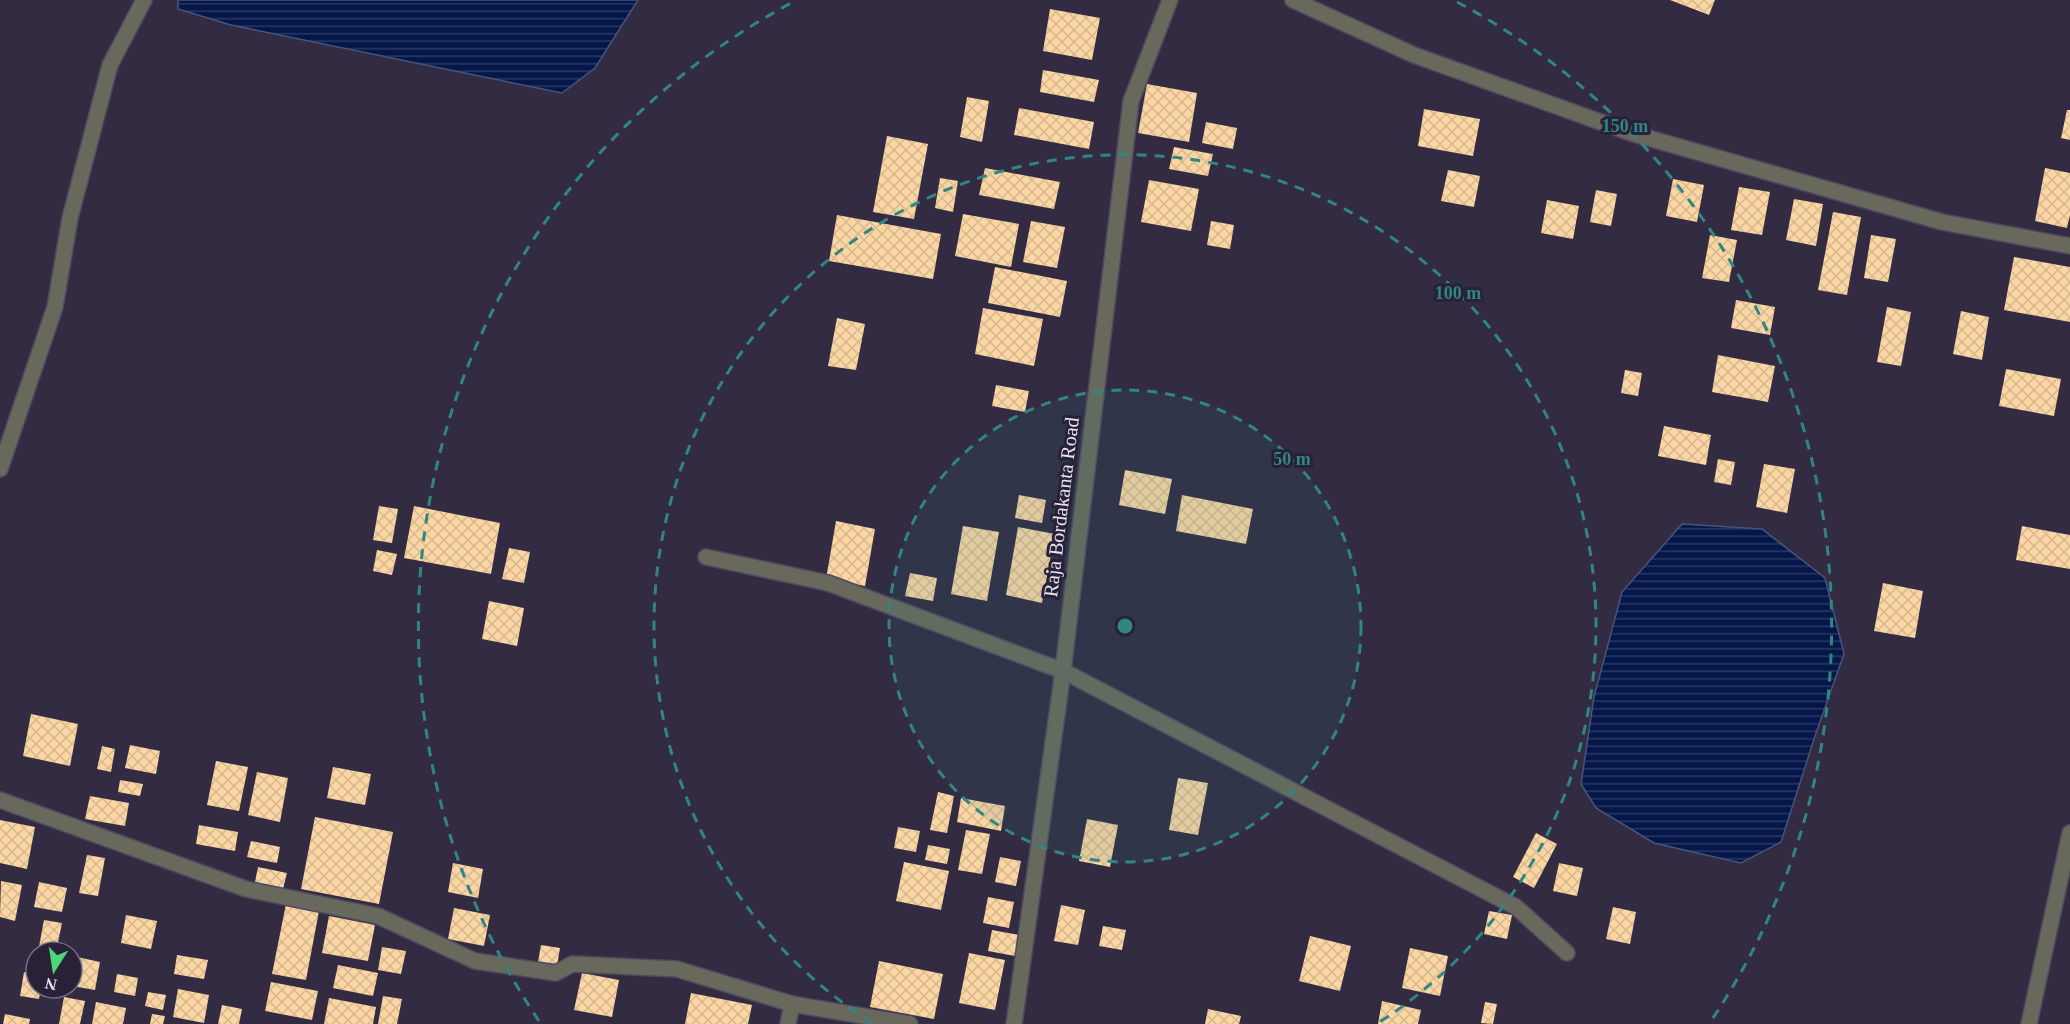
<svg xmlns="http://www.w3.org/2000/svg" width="2070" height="1024" viewBox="0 0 2070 1024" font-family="Georgia,serif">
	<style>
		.water { fill: url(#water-rules); stroke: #49547c; stroke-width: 1.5 }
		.building { fill: url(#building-cross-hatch) }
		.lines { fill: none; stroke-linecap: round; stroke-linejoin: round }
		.minor-casing { stroke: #4f495e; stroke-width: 18 }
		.minor { stroke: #68685c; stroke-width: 15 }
		.ring { fill: none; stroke: #308682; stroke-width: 3; stroke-dasharray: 10 8 }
		.labels { text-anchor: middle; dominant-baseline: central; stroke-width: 6; stroke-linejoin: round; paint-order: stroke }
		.street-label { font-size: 20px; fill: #e8e4f3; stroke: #282137 }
		.centre { fill: #308682; stroke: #282137; stroke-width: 3 }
		.ring-label { font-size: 18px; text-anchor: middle; font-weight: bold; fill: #308682; stroke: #282137; stroke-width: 6; stroke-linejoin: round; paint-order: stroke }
	</style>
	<defs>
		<pattern id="water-rules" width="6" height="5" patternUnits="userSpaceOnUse" patternTransform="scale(1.5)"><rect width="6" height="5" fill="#051749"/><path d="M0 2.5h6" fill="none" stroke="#293964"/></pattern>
		<pattern id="building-cross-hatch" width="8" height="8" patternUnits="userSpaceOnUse" patternTransform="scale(1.5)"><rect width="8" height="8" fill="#fbd6a3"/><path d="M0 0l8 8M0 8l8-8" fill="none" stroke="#d7b991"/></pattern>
	</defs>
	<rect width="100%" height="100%" fill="#322b42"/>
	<g class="water">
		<polygon points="178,0 638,0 595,68 562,93 231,25 178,9"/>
		<polygon points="1682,524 1762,529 1825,578 1844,654 1815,736 1781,842 1741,863 1654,843 1596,808 1581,784 1594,697 1622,592"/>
	</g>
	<g class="building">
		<polygon points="1670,0 1715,0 1709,15"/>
		<polygon points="1050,9 1100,18 1092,60 1043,51"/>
		<polygon points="1043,70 1099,80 1094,102 1040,92"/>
		<polygon points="1147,84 1197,93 1189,142 1138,133"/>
		<polygon points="967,97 989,101 982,142 960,137"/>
		<polygon points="1019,108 1094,122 1089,149 1014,135"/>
		<polygon points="1424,109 1480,119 1473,156 1418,146"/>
		<polygon points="2067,110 2070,110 2070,140 2061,138"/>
		<polygon points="1206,122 1237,128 1233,149 1202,143"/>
		<polygon points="887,136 928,144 914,219 873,212"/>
		<polygon points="1174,147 1213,154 1208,176 1169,169"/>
		<polygon points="985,168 1060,182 1054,209 979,195"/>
		<polygon points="2045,168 2070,173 2070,215 2067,228 2035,221"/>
		<polygon points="1448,170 1480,176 1474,207 1441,201"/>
		<polygon points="940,178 958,181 953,212 935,208"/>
		<polygon points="1673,179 1704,185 1697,222 1666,216"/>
		<polygon points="1149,180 1199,189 1191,231 1141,222"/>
		<polygon points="1739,187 1770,192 1762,235 1731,230"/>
		<polygon points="1596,190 1617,194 1611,226 1590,222"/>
		<polygon points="1794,199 1823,204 1816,246 1786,240"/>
		<polygon points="1547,200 1579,206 1573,239 1541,233"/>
		<polygon points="1833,212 1861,217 1847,295 1818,290"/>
		<polygon points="963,214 1019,224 1011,267 955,256"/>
		<polygon points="837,215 941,234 933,279 829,261"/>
		<polygon points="1031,221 1065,227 1057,268 1023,262"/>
		<polygon points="1211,221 1234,225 1230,249 1207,245"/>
		<polygon points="1710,235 1737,240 1729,282 1702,278"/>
		<polygon points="1871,235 1896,239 1888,282 1864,278"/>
		<polygon points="2014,257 2070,267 2070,322 2004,310"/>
		<polygon points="995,267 1067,281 1060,317 988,303"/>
		<polygon points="1736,300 1775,307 1770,335 1731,328"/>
		<polygon points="1887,307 1911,312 1901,366 1877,362"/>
		<polygon points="983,308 1043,319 1034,366 975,354"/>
		<polygon points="1961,311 1989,317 1982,360 1953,354"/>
		<polygon points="837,318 865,324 856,370 828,366"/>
		<polygon points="1718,355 1775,366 1768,402 1712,392"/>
		<polygon points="2006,369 2061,379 2054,416 1999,406"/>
		<polygon points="1625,370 1642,373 1638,396 1621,393"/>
		<polygon points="996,385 1029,391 1025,412 992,406"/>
		<polygon points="1664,426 1711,435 1706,465 1658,456"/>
		<polygon points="1718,459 1735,462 1731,485 1714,482"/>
		<polygon points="1764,464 1795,469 1787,513 1756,507"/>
		<polygon points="1125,470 1172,479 1165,514 1119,505"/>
		<polygon points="1019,495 1046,500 1042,523 1015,518"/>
		<polygon points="1182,495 1253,509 1246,544 1176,531"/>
		<polygon points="379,506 398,509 392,543 373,540"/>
		<polygon points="414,506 500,523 491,574 404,558"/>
		<polygon points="836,521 875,529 865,586 826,579"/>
		<polygon points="963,526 999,532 987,601 951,594"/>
		<polygon points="2022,526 2070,535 2070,569 2016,560"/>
		<polygon points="1018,527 1055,534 1042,603 1006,595"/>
		<polygon points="509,548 530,552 524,583 502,579"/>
		<polygon points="377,550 397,554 392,575 373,571"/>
		<polygon points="910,573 937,578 933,601 905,596"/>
		<polygon points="1883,583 1923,591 1915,638 1874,631"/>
		<polygon points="489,601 524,608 517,646 482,639"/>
		<polygon points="31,714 78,724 70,766 23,756"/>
		<polygon points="130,745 160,751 156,774 125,768"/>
		<polygon points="102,746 115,749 111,772 97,769"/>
		<polygon points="216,761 248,767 239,811 207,805"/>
		<polygon points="333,767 371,774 365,805 327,798"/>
		<polygon points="257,772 288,778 280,822 248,815"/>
		<polygon points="1178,778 1208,783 1198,835 1169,830"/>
		<polygon points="120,780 143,784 140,796 118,792"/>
		<polygon points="938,792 954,796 947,833 930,830"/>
		<polygon points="90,796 129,803 125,826 85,819"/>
		<polygon points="961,798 1005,806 1001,831 957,822"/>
		<polygon points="315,817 393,832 379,904 301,889"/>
		<polygon points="1087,819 1118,825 1110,867 1079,861"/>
		<polygon points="0,820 35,827 27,869 0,863"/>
		<polygon points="199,825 238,832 235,851 196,844"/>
		<polygon points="898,827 920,831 916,852 894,848"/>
		<polygon points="966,830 990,834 982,874 958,870"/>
		<polygon points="1536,833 1557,844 1534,888 1513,877"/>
		<polygon points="251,841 280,847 277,863 247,857"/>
		<polygon points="928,845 950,849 947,864 925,860"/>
		<polygon points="87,855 105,858 98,896 79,893"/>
		<polygon points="1000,857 1021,861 1016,886 995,882"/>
		<polygon points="904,862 949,871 941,910 896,901"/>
		<polygon points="453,863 483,869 478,898 448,892"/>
		<polygon points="1559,863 1583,868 1577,896 1553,891"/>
		<polygon points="258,867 287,873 282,893 254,887"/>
		<polygon points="1,881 22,885 15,921 0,917"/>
		<polygon points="39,882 67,888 62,912 34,907"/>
		<polygon points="988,897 1014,902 1009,928 983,923"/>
		<polygon points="286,904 319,911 306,980 272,974"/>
		<polygon points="1061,905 1085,910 1078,945 1054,941"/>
		<polygon points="1613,907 1636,912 1630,944 1606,939"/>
		<polygon points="454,908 490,915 484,946 448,939"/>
		<polygon points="1489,911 1512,915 1507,939 1484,934"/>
		<polygon points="126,915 157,921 151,949 121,943"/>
		<polygon points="329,916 375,925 368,961 322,953"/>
		<polygon points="44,920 62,923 56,952 38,952"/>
		<polygon points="1103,926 1126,930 1122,950 1099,946"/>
		<polygon points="992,930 1019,935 1015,956 988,951"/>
		<polygon points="1310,936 1351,946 1340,991 1299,981"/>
		<polygon points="541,945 560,948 557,966 538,962"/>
		<polygon points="382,947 406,951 401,974 378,970"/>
		<polygon points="1410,948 1448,956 1440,996 1402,988"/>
		<polygon points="969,953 1005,960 995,1010 959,1003"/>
		<polygon points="177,955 208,960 204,979 174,974"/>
		<polygon points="77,957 100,962 95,990 72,986"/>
		<polygon points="879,961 943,974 934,1019 870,1007"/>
		<polygon points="338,965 378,973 373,996 333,988"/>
		<polygon points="24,972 36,974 36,988 41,988 39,999 20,996"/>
		<polygon points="582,973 619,980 612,1017 574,1010"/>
		<polygon points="117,974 138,978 135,996 114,992"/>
		<polygon points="271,982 318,991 312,1020 265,1011"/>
		<polygon points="178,989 209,995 204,1023 173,1017"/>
		<polygon points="148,992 166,995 163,1010 145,1006"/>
		<polygon points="691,993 752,1005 748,1024 685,1024"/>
		<polygon points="383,996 402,999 397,1024 378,1024"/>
		<polygon points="64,997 85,1001 80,1024 59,1024"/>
		<polygon points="329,998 376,1007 373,1024 324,1024"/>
		<polygon points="1382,1001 1421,1010 1418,1024 1378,1024"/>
		<polygon points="96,1002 126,1008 123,1024 92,1024"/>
		<polygon points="1485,1002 1497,1004 1493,1024 1481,1023"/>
		<polygon points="222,1005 242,1009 239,1024 218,1024"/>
		<polygon points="1208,1009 1241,1016 1239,1024 1205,1024"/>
		<polygon points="5,1014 30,1019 29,1024 3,1024"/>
		<polygon points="152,1014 165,1016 163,1024 150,1024"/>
	</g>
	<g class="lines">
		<g class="minor-casing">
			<g id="minor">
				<polyline points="1293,0 1414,55 1631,133 1942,222 2070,246"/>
				<polyline points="0,469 55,307 70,218 110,65 144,0"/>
				<polyline points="706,557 828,583 1063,671 1516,907 1567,953"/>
				<polyline points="0,800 246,889 378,916 475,961 556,973 572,964 677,969 792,1004 910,1024"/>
				<polyline points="788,1024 792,1004"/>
				<polyline points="1014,1024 1063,671 1131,101 1170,0"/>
				<polyline points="2029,1024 2070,833"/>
			</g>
		</g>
		<use href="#minor" class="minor"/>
	</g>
	<circle cx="1125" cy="626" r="236" fill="#308682" fill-opacity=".12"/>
	<g class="ring">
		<circle cx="1125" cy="626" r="236"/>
		<path d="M872 1023A471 471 0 1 1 1378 1023"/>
		<path d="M539 1021A707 707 0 0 1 793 2M1457 2A707 707 0 0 1 1711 1021"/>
	</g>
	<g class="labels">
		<g class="street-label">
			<text transform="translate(1061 507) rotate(-83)">Raja Bordakanta Road</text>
		</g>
	</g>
	<circle cx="1125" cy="626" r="9" class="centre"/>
	<g class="ring-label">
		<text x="1625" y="132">150 m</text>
		<text x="1458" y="299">100 m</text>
		<text x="1292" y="465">50 m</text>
	</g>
	<g transform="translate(54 970) rotate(192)"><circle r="28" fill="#282137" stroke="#756f82" stroke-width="1.5"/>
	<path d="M0-4.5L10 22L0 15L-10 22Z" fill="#4bd677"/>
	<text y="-9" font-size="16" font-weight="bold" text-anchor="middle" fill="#e8e4f3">N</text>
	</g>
</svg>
